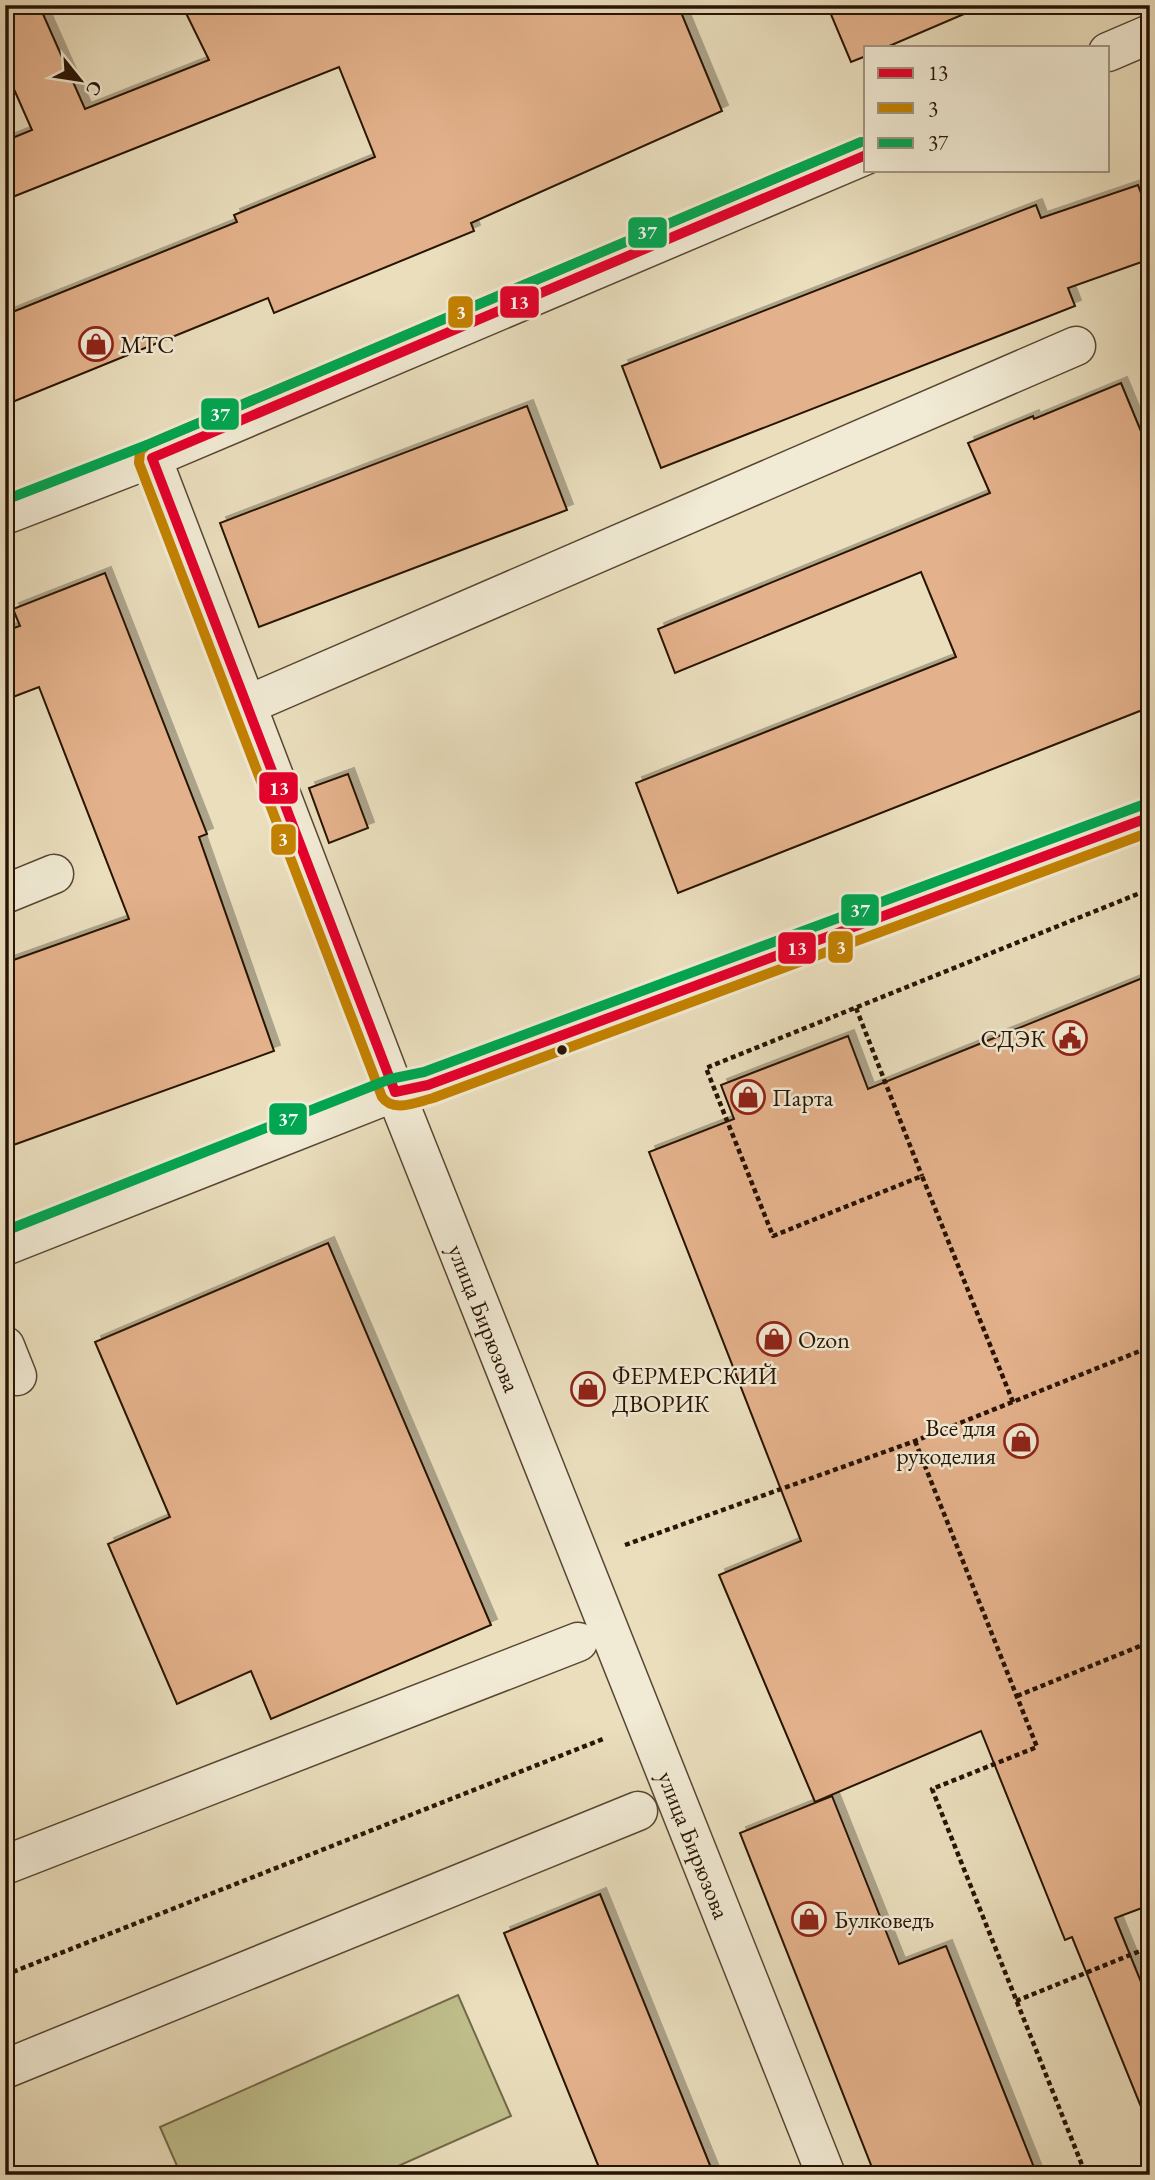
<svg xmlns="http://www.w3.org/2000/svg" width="1155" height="2180" viewBox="0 0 1155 2180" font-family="'EB Garamond',serif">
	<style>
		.green { fill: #bfbf8c; stroke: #746948; stroke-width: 2 }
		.building { fill: #e3b18b; stroke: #281304; stroke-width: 2; filter: url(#shadow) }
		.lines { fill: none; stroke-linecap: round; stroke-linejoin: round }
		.minor-casing { stroke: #584632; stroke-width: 41 }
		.path { stroke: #281304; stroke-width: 4.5; stroke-dasharray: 5 3.5; stroke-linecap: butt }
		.minor { stroke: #f1ead4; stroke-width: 38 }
		.bus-1-casing { stroke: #f1ead4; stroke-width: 16 }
		.bus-2-casing { stroke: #f1ead4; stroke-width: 16 }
		.bus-3-casing { stroke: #f1ead4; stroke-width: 16 }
		.bus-1 { stroke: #e4002b; stroke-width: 10 }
		.bus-2 { stroke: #c38101; stroke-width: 10 }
		.bus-3 { stroke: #00a651; stroke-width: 10 }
		.bus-dot { fill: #281304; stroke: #f1ead4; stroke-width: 2.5 }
		.labels { text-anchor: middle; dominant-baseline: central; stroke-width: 5; stroke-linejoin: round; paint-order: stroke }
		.poi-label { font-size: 24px; fill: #281304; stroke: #f1ead4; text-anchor: start }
		.street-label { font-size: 24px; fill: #281304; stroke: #f1ead4 }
		.line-badge { stroke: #f1ead4; stroke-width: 2.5 }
		.badge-label { font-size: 19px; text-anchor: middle; font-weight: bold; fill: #fff }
	</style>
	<defs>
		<filter id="shadow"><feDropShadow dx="6" dy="-6" stdDeviation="0" flood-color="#0004"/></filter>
	</defs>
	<rect width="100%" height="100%" fill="#eadebd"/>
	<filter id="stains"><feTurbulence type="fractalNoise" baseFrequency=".00286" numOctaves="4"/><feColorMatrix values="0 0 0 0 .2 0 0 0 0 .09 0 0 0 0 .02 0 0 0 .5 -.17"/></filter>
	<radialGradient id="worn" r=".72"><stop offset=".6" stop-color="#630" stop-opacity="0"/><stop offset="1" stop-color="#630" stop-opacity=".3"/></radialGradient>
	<polygon class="green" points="458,1995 511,2116 378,2175 181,2175 160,2127"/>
	<g class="building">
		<polygon points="5,5 39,5 85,109 209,60 182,5 678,5 722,111 471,223 474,231 274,313 268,298 5,405 5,315 237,222 234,215 375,157 339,67 5,200 5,141 32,130 5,69"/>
		<polygon points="827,5 985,5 887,47 866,47 866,56 851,62"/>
		<polygon points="1138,185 1150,218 1150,259 1068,288 1075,306 661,468 622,366 1036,205 1041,218"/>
		<polygon points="1121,383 1150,453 1150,707 678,893 636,783 956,657 921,572 675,673 658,629 990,493 968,443 1033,416 1034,419"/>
		<polygon points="527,406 567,510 259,627 220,523"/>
		<polygon points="105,573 207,834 199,837 274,1051 5,1148 5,963 129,919 39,687 5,700 5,631 20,626 13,609"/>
		<polygon points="348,774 368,828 329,843 309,788"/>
		<polygon points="1150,975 1150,1905 1115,1918 1150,2004 1150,2124 1148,2124 1072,1937 1065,1940 981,1731 815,1802 719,1575 801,1541 649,1152 734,1119 721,1085 848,1036 868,1089"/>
		<polygon points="328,1243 491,1625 271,1719 251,1671 177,1704 108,1544 170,1517 95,1342"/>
		<polygon points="832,1796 899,1964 946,1946 1037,2175 875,2175 740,1833"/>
		<polygon points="600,1894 714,2175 602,2175 504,1933"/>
	</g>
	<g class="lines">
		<g class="minor-casing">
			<g id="minor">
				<polyline points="1108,52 1150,34"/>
				<path id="s1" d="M152,458L395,1092L826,2175"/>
				<polyline points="5,515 152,458 866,155"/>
				<polyline points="247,705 1076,346"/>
				<polyline points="5,894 54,874"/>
				<polyline points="5,1246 395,1092 428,1085 1150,817"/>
				<polyline points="5,1346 17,1376"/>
				<polyline points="5,1865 578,1642"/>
				<polyline points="5,2069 638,1811"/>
			</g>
		</g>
		<g class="path">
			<polyline points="856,1008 922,1176"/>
			<polyline points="1013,1402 922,1176 773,1236 706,1068 1150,889"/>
			<polyline points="915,1441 1037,1747 932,1789 1086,2175"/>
			<polyline points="625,1545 915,1441 1150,1347"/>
			<polyline points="1017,1696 1150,1642"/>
			<polyline points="5,1975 603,1739"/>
			<polyline points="1016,2001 1150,1947"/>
		</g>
		<use href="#minor" class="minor"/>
		<g class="bus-1-casing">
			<polyline id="bus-1" points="866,155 152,458 395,1092 428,1085 1150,817"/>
		</g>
		<g class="bus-2-casing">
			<path id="bus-2" d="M861,142L147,445L140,451L139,463L382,1097C393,1113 417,1102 433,1098L1150,832"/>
		</g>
		<g class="bus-3-casing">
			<g id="bus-3">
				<polyline points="5,500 147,445 861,142"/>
				<polyline points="5,1231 390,1079 424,1072 1145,804"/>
			</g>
		</g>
		<use href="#bus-1" class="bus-1"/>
		<use href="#bus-2" class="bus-2"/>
		<use href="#bus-3" class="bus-3"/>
	</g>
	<defs>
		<g id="shop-ring" transform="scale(1.75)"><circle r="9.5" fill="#f1ead4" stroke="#8f2418" stroke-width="1.5"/><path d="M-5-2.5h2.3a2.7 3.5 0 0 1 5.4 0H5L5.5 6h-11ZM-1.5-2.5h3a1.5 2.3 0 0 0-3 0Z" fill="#8f2418"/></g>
		<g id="civic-ring" transform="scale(1.75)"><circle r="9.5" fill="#f1ead4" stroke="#8f2418" stroke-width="1.5"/><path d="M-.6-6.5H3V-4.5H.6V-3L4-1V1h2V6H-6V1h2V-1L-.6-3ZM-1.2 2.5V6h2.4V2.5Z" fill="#8f2418"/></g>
	</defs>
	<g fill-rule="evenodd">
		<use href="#shop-ring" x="96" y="344"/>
		<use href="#civic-ring" x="1070" y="1038"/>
		<use href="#shop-ring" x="748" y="1097"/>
		<use href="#shop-ring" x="774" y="1339"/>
		<use href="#shop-ring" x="588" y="1389"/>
		<use href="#shop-ring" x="1021" y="1441"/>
		<use href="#shop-ring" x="809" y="1919"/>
	</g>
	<circle class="bus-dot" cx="562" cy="1050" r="6"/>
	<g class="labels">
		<g class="poi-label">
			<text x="120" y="344">МТС</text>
			<text x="1046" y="1038" text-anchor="end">СДЭК</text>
			<text x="772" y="1097">Парта</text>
			<text x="798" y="1339">Ozon</text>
			<text x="612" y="1375">ФЕРМЕРСКИЙ<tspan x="612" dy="28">ДВОРИК</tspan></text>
			<text x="996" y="1427" text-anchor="end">Все для<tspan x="996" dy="28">рукоделия</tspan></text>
			<text x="834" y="1919">Булковедъ</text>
		</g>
		<g class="street-label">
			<text stroke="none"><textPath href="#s1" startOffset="922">улица Бирюзова</textPath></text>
			<text stroke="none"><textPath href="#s1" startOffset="1489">улица Бирюзова</textPath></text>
		</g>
	</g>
	<g class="line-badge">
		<rect x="627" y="216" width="41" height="33" rx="7" fill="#00a651"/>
		<rect x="499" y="285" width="41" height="34" rx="7" fill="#e4002b"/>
		<rect x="447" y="295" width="27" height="34" rx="7" fill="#c38101"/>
		<rect x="200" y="397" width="40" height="34" rx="7" fill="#00a651"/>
		<rect x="258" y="771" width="41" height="34" rx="7" fill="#e4002b"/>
		<rect x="270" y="823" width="27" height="33" rx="7" fill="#c38101"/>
		<rect x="840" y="893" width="40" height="34" rx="7" fill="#00a651"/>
		<rect x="827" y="930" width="27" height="34" rx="7" fill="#c38101"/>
		<rect x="777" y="931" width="40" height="34" rx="7" fill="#e4002b"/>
		<rect x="268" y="1102" width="40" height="34" rx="7" fill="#00a651"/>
	</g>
	<g class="badge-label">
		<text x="647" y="239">37</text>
		<text x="519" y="309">13</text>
		<text x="461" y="319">3</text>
		<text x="220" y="421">37</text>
		<text x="279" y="795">13</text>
		<text x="283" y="846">3</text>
		<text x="860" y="917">37</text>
		<text x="841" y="954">3</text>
		<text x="797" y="955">13</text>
		<text x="288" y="1126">37</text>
	</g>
	<rect width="1155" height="2180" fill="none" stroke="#eadebd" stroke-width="28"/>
	<rect x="7" y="7" width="1141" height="2166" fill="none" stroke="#281304" stroke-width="3.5"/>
	<rect x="14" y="14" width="1127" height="2152" fill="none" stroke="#281304" stroke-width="2"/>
	<rect x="864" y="46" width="245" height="126" fill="#f1ead4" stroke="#a19481" stroke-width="2"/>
	<rect x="878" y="68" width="35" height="10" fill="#e4002b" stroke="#a19481" stroke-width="2"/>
	<text x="928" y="80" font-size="21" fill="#281304">13</text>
	<rect x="878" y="103" width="35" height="10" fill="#c38101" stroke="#a19481" stroke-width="2"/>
	<text x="928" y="116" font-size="21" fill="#281304">3</text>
	<rect x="878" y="138" width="35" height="10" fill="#00a651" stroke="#a19481" stroke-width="2"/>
	<text x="928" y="150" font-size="21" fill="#281304">37</text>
	<g transform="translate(80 80) rotate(120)" stroke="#f1ead4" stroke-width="5" paint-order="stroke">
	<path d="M0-5L12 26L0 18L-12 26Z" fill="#281304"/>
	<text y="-10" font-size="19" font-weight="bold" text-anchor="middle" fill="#281304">С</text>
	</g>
	<rect width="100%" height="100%" filter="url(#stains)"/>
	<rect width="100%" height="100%" fill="url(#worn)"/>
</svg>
